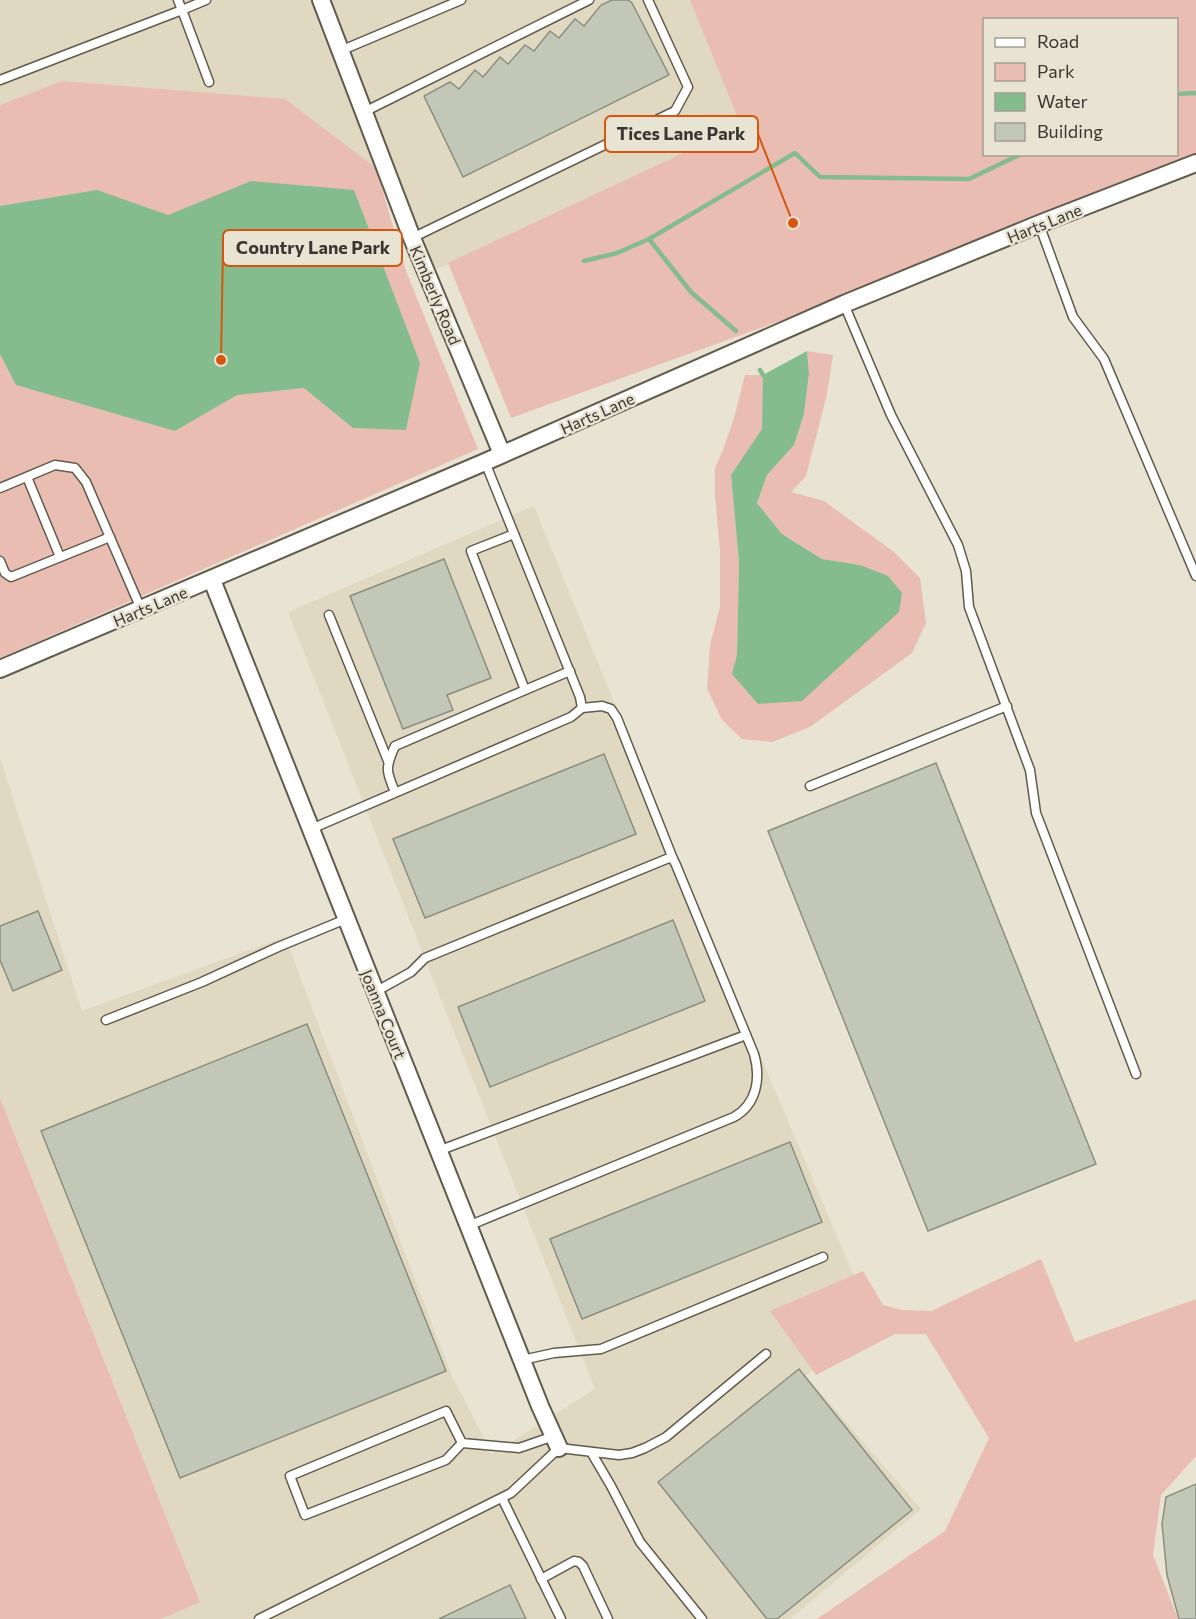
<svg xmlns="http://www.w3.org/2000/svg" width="1196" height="1619" viewBox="0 0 1196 1619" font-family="Commissioner,sans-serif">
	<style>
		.built { fill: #e0d8c1 }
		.green { fill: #eabdb3; fill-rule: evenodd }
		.water { fill: #85bc8e }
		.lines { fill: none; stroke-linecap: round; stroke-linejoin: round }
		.stream { stroke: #85bc8e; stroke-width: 4.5 }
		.building { fill: #c3c7b8; stroke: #8a8f80; stroke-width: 1.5 }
		.lane-casing { stroke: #605b4d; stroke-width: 11 }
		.street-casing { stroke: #605b4d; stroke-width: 20 }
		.lane { stroke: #fff; stroke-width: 8 }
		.street { stroke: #fff; stroke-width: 16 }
		.labels { text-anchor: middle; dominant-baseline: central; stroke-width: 5; stroke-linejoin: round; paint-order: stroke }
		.street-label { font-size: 16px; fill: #393731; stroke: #e9e3d3 }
		.leader { fill: none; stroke: #d65610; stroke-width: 2 }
		.callout-dot { fill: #d65610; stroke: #e9e3d3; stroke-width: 2 }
		.callout { fill: #e9e3d3; stroke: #d65610; stroke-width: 2 }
		.callout-label { font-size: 18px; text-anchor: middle; font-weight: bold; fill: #393731 }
	</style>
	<rect width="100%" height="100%" fill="#e9e3d3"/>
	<g class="built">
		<polygon points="0,0 690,0 741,126 418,278 376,168 62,81 0,105"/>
		<polygon points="534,506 712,943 869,1311 806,1376 921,1509 790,1619 161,1619 200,1601 0,1098 0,758 82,1011 285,937 451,1374 492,1454 595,1389 288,612"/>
	</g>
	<g class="green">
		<path d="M690,0H1196V171L511,418L448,263L741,126ZM984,20H1176V154H984Z"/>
		<polygon points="62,81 285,99 376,168 406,271 478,449 0,658 0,105"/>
		<polygon points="807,351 833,355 827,394 806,476 791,492 824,501 894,552 920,578 926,623 912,653 810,727 772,742 742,739 722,720 707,689 710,645 720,607 720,551 715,496 715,468 723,450 734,418 745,375 763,375 763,429 731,475 739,562 737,655 860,565 822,559 782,534 757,503 767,475 794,445 804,414 809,373"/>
		<polygon points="0,1098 200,1602 161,1619 0,1619"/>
		<polygon points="1041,1259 1075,1342 1196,1299 1196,1456 1161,1495 1153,1555 1178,1619 817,1619 945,1531 989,1438 926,1334 895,1334 816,1375 770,1311 863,1271 883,1305 902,1310 931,1311"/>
	</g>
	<g class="water">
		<polygon points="251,181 354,190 420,363 406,430 353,428 304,388 237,395 175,431 16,385 0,354 0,206 97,190 168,215"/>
		<polygon points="807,351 809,373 804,414 794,445 767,475 757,503 782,534 822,559 860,565 888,576 902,593 899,612 802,701 758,704 732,674 737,655 739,562 731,475 762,429 763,375"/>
	</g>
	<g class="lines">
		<g class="stream">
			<polyline points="1176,94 1196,93"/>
			<polyline points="584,261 617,253 649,239"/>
			<polyline points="736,331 691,292 649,239 795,153 820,177 969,179 1021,154"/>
			<polyline points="760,370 763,375"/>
		</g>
	</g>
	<g class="building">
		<polygon points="612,0 628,0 632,3 669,75 463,177 424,96 450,82 459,89 475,70 483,77 500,57 508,64 525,45 534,51 550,31 559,38 575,19 584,26 601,5"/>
		<polygon points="444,559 491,678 447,695 453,710 403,729 350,596"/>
		<polygon points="604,754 636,834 425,918 393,839"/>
		<polygon points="936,763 1096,1164 928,1231 768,831"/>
		<polygon points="38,911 62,970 13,991 0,960 0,926"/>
		<polygon points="673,920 705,1001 490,1087 458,1007"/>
		<polygon points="307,1024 446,1371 180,1478 41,1131"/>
		<polygon points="790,1142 822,1222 582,1319 550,1239"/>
		<polygon points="799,1369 912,1510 777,1619 767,1619 658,1482"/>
		<polygon points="1196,1484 1196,1619 1179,1619 1167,1575 1162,1524 1166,1497"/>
		<polygon points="510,1585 526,1619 439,1619"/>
	</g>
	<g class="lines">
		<g class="lane-casing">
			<g id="lane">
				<polyline points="206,0 182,10 209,82"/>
				<polyline points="340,51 461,0"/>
				<polyline points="0,80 182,10 178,0"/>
				<polyline points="364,112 589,0"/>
				<polyline points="1039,224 1073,317 1104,359 1196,576"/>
				<polyline points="412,238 675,111 688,87 648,0"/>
				<polyline points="844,304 891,415 958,545 966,571 969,607 1030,770 1036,813 1136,1074"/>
				<polyline points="27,477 60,557"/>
				<polyline points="0,488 55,465 75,468 86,482 141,609"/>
				<polyline points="514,534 471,551 525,690 570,671"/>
				<polyline points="0,561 5,573 11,577 110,537"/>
				<polyline points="329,615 388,761"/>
				<polyline points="582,708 602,706 611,709 617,718 673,859"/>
				<polyline points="810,786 1007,706"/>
				<path d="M395,792C386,771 385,768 395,746L525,690"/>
				<polyline points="311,829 571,717 582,708 580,697 485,462"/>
				<path d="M375,992L411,972L425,958L669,858L673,859L676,865L754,1054C761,1078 757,1104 734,1117L468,1226"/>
				<polyline points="106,1020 202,982 278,947 346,919"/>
				<polyline points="438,1151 746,1035"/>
				<polyline points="522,1360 554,1353 601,1349 823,1257"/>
				<polyline points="462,1443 446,1460 305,1515 290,1476 446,1411 462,1443 519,1448 554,1436"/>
				<polyline points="591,1452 611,1486 640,1542 702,1619"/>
				<polyline points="502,1498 561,1619"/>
				<polyline points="541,1579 574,1561 579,1562 583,1566 608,1619"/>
				<polyline points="259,1619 511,1493 559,1448 619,1455 632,1453 645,1448 666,1437 766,1354"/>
			</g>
		</g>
		<g class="street-casing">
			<g id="street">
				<polyline points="321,0 412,238 502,454"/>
				<polyline points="212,580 540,1406 559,1448"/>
				<polyline points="0,669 485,462 844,304 1039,224 1196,163"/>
			</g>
		</g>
		<use href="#lane" class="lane"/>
		<use href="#street" class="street"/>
	</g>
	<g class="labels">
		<g class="street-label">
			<text transform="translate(1044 223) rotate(-22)">Harts Lane</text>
			<text transform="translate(436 295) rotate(67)">Kimberly Road</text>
			<text transform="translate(597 413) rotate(-24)">Harts Lane</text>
			<text transform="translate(150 606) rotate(-23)">Harts Lane</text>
			<text transform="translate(384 1014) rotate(68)">Joanna Court</text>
		</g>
	</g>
	<path class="leader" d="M793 223L758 134M221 360L223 248"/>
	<g class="callout-dot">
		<circle cx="793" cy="223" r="6"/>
		<circle cx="221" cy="360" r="6"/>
	</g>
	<g class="callout">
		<rect x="605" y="116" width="153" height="36" rx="6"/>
		<rect x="223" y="230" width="179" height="36" rx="6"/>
	</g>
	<g class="callout-label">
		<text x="681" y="140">Tices Lane Park</text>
		<text x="313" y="254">Country Lane Park</text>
	</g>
	<rect x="983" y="18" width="195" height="138" fill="#e9e3d3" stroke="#a39e92" stroke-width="1.5"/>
	<rect x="995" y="38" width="30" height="9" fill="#ffffff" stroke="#a39e92" stroke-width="1.5"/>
	<text x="1037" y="48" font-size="18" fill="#393731">Road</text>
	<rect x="995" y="63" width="30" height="18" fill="#eabdb3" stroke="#a39e92" stroke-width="1.5"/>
	<text x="1037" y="78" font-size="18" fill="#393731">Park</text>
	<rect x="995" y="93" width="30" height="18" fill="#85bc8e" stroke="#a39e92" stroke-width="1.5"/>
	<text x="1037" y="108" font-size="18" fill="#393731">Water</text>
	<rect x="995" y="123" width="30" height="18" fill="#c3c7b8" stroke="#a39e92" stroke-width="1.5"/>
	<text x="1037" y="138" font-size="18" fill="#393731">Building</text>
</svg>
